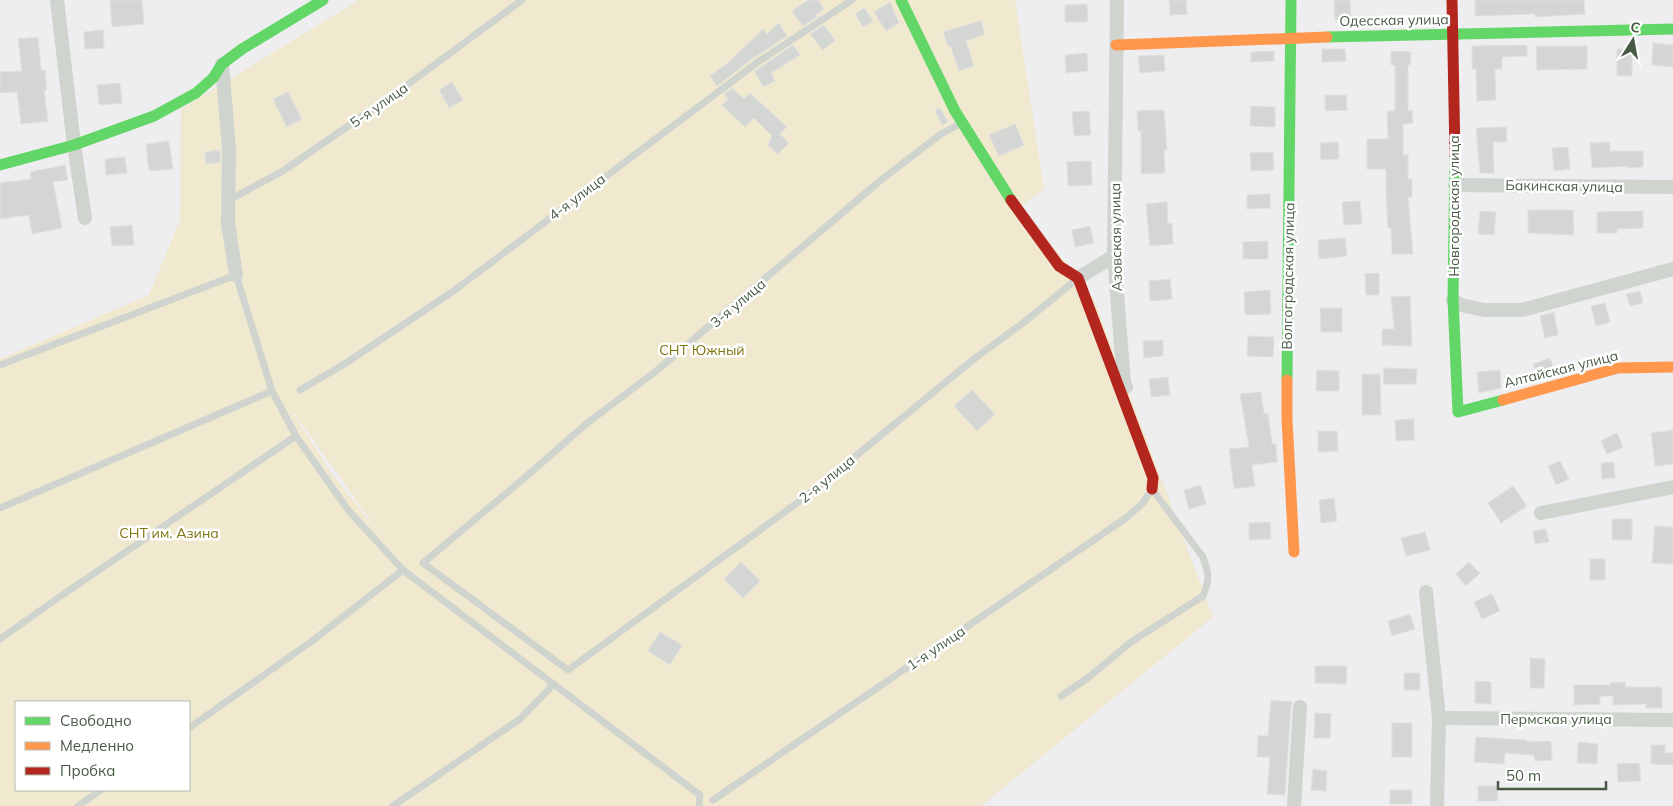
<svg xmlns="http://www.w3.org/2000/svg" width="1673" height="806" viewBox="0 0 1673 806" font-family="Mulish,sans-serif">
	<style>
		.green { fill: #f0e9d0; fill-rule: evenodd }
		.building { fill: #d4d6d4; stroke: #dfe0e0 }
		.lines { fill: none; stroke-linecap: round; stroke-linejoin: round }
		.lane { stroke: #cfd4ce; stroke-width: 7 }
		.street { stroke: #cfd4ce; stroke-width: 14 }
		.fast { stroke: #63d668; stroke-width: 11 }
		.slow { stroke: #ff974d; stroke-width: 11 }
		.jam { stroke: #b3261e; stroke-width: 11 }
		.labels { text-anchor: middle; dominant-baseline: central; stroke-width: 5; stroke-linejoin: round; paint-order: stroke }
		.street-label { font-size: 14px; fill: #475b44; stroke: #fff }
		.park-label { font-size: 14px; fill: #807611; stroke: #fff }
	</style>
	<rect width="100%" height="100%" fill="#eeedef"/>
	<path class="green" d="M359,0H1015L1044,189L1021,206L1094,299L1213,617L981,806H0V359L149,295L180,220L181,109ZM293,413H294L384,539L330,471ZM16,702H189V790H16Z"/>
	<g class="building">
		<polygon points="110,0 142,0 144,24 112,27"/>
		<polygon points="808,0 818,0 824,9 816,15 817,17 803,26 792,11"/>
		<polygon points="1169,0 1186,0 1187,14 1170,15"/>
		<polygon points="1334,0 1350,0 1351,20 1335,20"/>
		<polygon points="1475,0 1584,0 1585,14 1535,17 1535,14 1475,16"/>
		<polygon points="890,2 899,23 886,31 874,12"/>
		<polygon points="1087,4 1088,22 1065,22 1065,5"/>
		<polygon points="864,8 873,21 863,27 855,14"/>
		<polygon points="981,21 985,34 966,41 974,66 959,71 950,45 948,46 943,32"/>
		<polygon points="779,23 787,36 749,61 717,86 710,76 729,62 763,29 767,34"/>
		<polygon points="824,25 835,40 823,50 810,34"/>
		<polygon points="103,30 104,48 85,49 84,32"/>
		<polygon points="38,37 41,70 45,70 47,90 44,90 48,121 21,124 17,92 0,93 0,72 22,71 18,39"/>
		<polygon points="1653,43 1673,45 1673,67 1652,65"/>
		<polygon points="793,45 800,55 771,73 775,81 763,87 755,71"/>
		<polygon points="1527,45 1527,56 1502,57 1502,69 1495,69 1496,100 1477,101 1476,69 1472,69 1472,46"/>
		<polygon points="1536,46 1587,46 1587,69 1537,70"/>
		<polygon points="1322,49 1345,49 1346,61 1322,62"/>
		<rect x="1617" y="49" width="15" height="27"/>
		<polygon points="1274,51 1274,61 1251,62 1251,52"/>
		<polygon points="1391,51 1411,52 1410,65 1408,65 1408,111 1412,110 1413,123 1403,124 1403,155 1408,155 1408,179 1412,179 1412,197 1408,197 1413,254 1392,254 1391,228 1388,228 1386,196 1386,169 1367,169 1367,139 1388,139 1387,111 1395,111 1395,65 1391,65"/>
		<polygon points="1087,53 1088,71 1066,73 1065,55"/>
		<polygon points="1164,55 1165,71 1140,73 1138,56"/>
		<polygon points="452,82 463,100 449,108 439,90"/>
		<polygon points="120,83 122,103 99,105 97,85"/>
		<polygon points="732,88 744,99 750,93 787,127 780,134 789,143 778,154 768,145 772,136 754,118 745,127 722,105 728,99 724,94"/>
		<polygon points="288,92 302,119 287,127 273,99"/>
		<polygon points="1325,95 1346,95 1347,110 1325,111"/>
		<polygon points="1251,106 1275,107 1275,127 1250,126"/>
		<polygon points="940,108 948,122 942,125 935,110"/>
		<polygon points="1164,110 1167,150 1164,150 1165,173 1141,174 1141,131 1138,131 1137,111"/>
		<polygon points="1089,111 1091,135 1074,136 1072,112"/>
		<polygon points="1015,124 1024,145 999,156 989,135"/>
		<polygon points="1506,127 1507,142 1493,142 1494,173 1480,173 1476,128"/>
		<polygon points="169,141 173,169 149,171 146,144"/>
		<polygon points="1338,142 1339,159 1321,160 1320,143"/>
		<polygon points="1610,142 1610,151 1643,151 1643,167 1628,168 1628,166 1592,168 1590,143"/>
		<polygon points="1568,147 1570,169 1554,171 1552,148"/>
		<polygon points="220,150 220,162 206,164 205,152"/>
		<polygon points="1273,152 1274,170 1251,171 1250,153"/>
		<polygon points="125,157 127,173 106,175 105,159"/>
		<polygon points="1091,161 1092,185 1068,186 1067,162"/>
		<polygon points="65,165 68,180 53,182 62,228 32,234 29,215 0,219 0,183 31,179 30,172"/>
		<polygon points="1270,194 1270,208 1247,209 1247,195"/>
		<polygon points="1360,201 1362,224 1344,225 1342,202"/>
		<polygon points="1167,202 1168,224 1172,223 1173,244 1150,246 1146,204"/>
		<polygon points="1528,210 1573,210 1574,235 1528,233"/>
		<polygon points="1480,211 1496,212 1494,235 1478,234"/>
		<polygon points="1643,211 1643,228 1617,229 1617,233 1597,233 1597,212"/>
		<polygon points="132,225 134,245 112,246 110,227"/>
		<polygon points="1090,226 1094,243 1075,247 1072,230"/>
		<polygon points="1345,238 1347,256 1319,259 1318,240"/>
		<polygon points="1268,241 1268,259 1243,259 1243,242"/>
		<polygon points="1379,273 1379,295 1366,295 1365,274"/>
		<polygon points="1170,279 1172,299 1150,301 1149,281"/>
		<polygon points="1270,290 1271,314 1245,315 1244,292"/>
		<polygon points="1640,291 1643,303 1630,306 1626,294"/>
		<polygon points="1410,296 1412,346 1382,345 1382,329 1394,329 1391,297"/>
		<polygon points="1605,303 1610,322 1596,326 1591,306"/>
		<polygon points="1320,308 1342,308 1342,332 1321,332"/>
		<polygon points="1554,312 1558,335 1545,338 1540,316"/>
		<polygon points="1248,336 1274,337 1273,357 1247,356"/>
		<polygon points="1163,340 1163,356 1144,358 1143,341"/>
		<polygon points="1550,358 1555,373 1538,378 1533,364"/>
		<polygon points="1384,368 1417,369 1416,384 1383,384"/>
		<polygon points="1317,370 1339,371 1339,391 1316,391"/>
		<polygon points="1500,370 1501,388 1479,393 1477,372"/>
		<polygon points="1362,374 1380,374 1381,415 1362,415"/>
		<polygon points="1168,377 1170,395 1151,397 1149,379"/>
		<polygon points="972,390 995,414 977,431 954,406"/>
		<polygon points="1261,392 1264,414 1268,413 1272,444 1276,444 1277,462 1252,465 1255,486 1234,489 1229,449 1249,447 1240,394"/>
		<polygon points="1414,419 1414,440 1396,441 1395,420"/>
		<polygon points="1673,430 1673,464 1655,466 1651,433"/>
		<polygon points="1318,431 1337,431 1338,451 1318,452"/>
		<polygon points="1617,433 1623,447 1607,454 1601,441"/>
		<polygon points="1560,461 1569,479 1556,485 1548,466"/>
		<polygon points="1614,462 1615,478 1602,479 1601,463"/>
		<polygon points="1201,485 1206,504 1189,509 1184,490"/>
		<polygon points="1513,486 1527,506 1501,523 1488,503"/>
		<polygon points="1334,498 1337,521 1321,523 1319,500"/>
		<rect x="1612" y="519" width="20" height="21"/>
		<polygon points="1270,522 1271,539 1249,540 1249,523"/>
		<polygon points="1655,526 1673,527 1673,564 1652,563"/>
		<polygon points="1546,529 1549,542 1535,544 1533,531"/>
		<polygon points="1425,532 1430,550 1406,556 1401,538"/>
		<rect x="1590" y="559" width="15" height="21"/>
		<polygon points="741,562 760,581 743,598 724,579"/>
		<polygon points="1469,562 1480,573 1466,586 1456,574"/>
		<polygon points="1492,594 1500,611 1482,619 1474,602"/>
		<polygon points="1410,614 1415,629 1392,636 1388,621"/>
		<polygon points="660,632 682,645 670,665 648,651"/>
		<polygon points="1530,658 1545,659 1544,688 1530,688"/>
		<polygon points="1315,666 1347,666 1346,684 1315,683"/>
		<rect x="1404" y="673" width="16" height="17"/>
		<polygon points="1475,681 1491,682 1491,704 1475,703"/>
		<polygon points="1625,682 1625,687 1662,687 1662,708 1646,708 1646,704 1613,705 1613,696 1600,696 1600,704 1574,705 1574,685 1610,685 1610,683"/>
		<polygon points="1271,700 1293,702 1291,706 1285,795 1267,794 1270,757 1257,757 1258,735 1268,736"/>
		<polygon points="1315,713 1331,714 1330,738 1314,738"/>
		<rect x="1392" y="723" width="20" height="34"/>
		<polygon points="1476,737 1526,740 1526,742 1551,741 1552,760 1535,761 1534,755 1505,753 1504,764 1474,762"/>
		<polygon points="1578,742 1598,744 1597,764 1577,763"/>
		<polygon points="1651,745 1665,745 1665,753 1673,753 1673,765 1651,764"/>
		<polygon points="1639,763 1641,781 1618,782 1617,764"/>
		<polygon points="1313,769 1327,771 1326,791 1311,790"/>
		<polygon points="1478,786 1498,786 1497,801 1478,801"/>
		<rect x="1390" y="790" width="22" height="14"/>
	</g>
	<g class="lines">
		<g class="lane">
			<polyline points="960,124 941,134 881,180 655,372 586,424 529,474 423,563 568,670 808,495 974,359 1023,323 1077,279"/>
			<polyline points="229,200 283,171 403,88 522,0"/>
			<polyline points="0,365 236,275 272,391 296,436 348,510 403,570 700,795 699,806"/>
			<polyline points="300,390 346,363 452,292 758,62 852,0"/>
			<polyline points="0,508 272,391"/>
			<polyline points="0,639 58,598 296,436"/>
			<polyline points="189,728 312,641 403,570"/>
			<path d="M713,800L1126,518L1143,503L1152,489L1203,557C1209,574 1210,580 1203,596L1131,642L1089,677L1061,696"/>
			<polyline points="78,806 101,790"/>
			<polyline points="393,806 520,719 554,684"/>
		</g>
		<g class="street">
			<polyline points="57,0 74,145 85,218"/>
			<polyline points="1117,0 1114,256 1124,383 1126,387"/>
			<polyline points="222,64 229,149 228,223 236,275"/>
			<polyline points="1455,185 1673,187"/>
			<polyline points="1078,278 1114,256"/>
			<polyline points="1453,300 1461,305 1484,310 1522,310 1673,269"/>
			<polyline points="1541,513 1673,487"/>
			<polyline points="1426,592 1439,718 1437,806"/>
			<polyline points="1439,718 1673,720"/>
			<polyline points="1294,806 1300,707"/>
		</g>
		<g class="fast">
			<polyline points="901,0 955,111 1011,200"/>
			<polyline points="1327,37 1673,29"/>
			<polyline points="1455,155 1453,300 1458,412 1503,400"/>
			<polyline points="0,165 74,145 154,116 196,93 213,78 222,64 242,49 323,0"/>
			<polyline points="1287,380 1291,0"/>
		</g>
		<g class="slow">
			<polyline points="1116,45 1327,37"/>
			<polyline points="1287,380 1287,419 1294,552"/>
			<polyline points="1503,400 1618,368 1673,367"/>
		</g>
		<g class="jam">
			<polyline points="1452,0 1455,155"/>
			<polyline points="1011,200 1059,266 1078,278 1153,478 1152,489"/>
		</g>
	</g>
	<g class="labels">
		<g class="street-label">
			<text transform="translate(1394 20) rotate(-1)">Одесская улица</text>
			<text transform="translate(379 105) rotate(-35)">5-я улица</text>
			<text transform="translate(1564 186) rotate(1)">Бакинская улица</text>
			<text transform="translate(577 197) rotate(-37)">4-я улица</text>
			<text transform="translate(1454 206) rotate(-90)">Новгородская улица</text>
			<text transform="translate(1116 237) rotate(-91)">Азовская улица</text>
			<text transform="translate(1288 276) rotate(-89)">Волгоградская улица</text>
			<text transform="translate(738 303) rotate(-40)">3-я улица</text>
			<text transform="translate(1561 369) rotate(-14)">Алтайская улица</text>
			<text transform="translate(827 479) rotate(-39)">2-я улица</text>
			<text transform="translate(936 648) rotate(-34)">1-я улица</text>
			<text x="1556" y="719">Пермская улица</text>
		</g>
		<g class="park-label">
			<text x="702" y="350">СНТ Южный</text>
			<text x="169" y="533">СНТ им. Азина</text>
		</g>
	</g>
	<rect x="15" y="701" width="175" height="90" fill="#ffffff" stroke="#b5bdb4"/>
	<rect x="25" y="717" width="25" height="8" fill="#63d668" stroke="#b5bdb4"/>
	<text x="60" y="726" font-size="15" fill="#475b44">Свободно</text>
	<rect x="25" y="742" width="25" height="8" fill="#ff974d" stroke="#b5bdb4"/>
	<text x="60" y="751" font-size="15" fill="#475b44">Медленно</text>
	<rect x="25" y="767" width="25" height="8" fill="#b3261e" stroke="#b5bdb4"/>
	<text x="60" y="776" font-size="15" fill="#475b44">Пробка</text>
	<g transform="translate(1633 40) rotate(11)" stroke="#ffffff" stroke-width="4" paint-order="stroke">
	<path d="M0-4L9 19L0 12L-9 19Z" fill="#475b44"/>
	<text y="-8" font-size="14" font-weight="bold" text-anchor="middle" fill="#475b44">С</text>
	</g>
	<path d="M1498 781v8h108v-8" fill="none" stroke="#475b44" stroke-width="2.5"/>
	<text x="1506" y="781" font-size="15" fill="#475b44" stroke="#ffffff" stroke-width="4" paint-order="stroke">50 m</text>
</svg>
